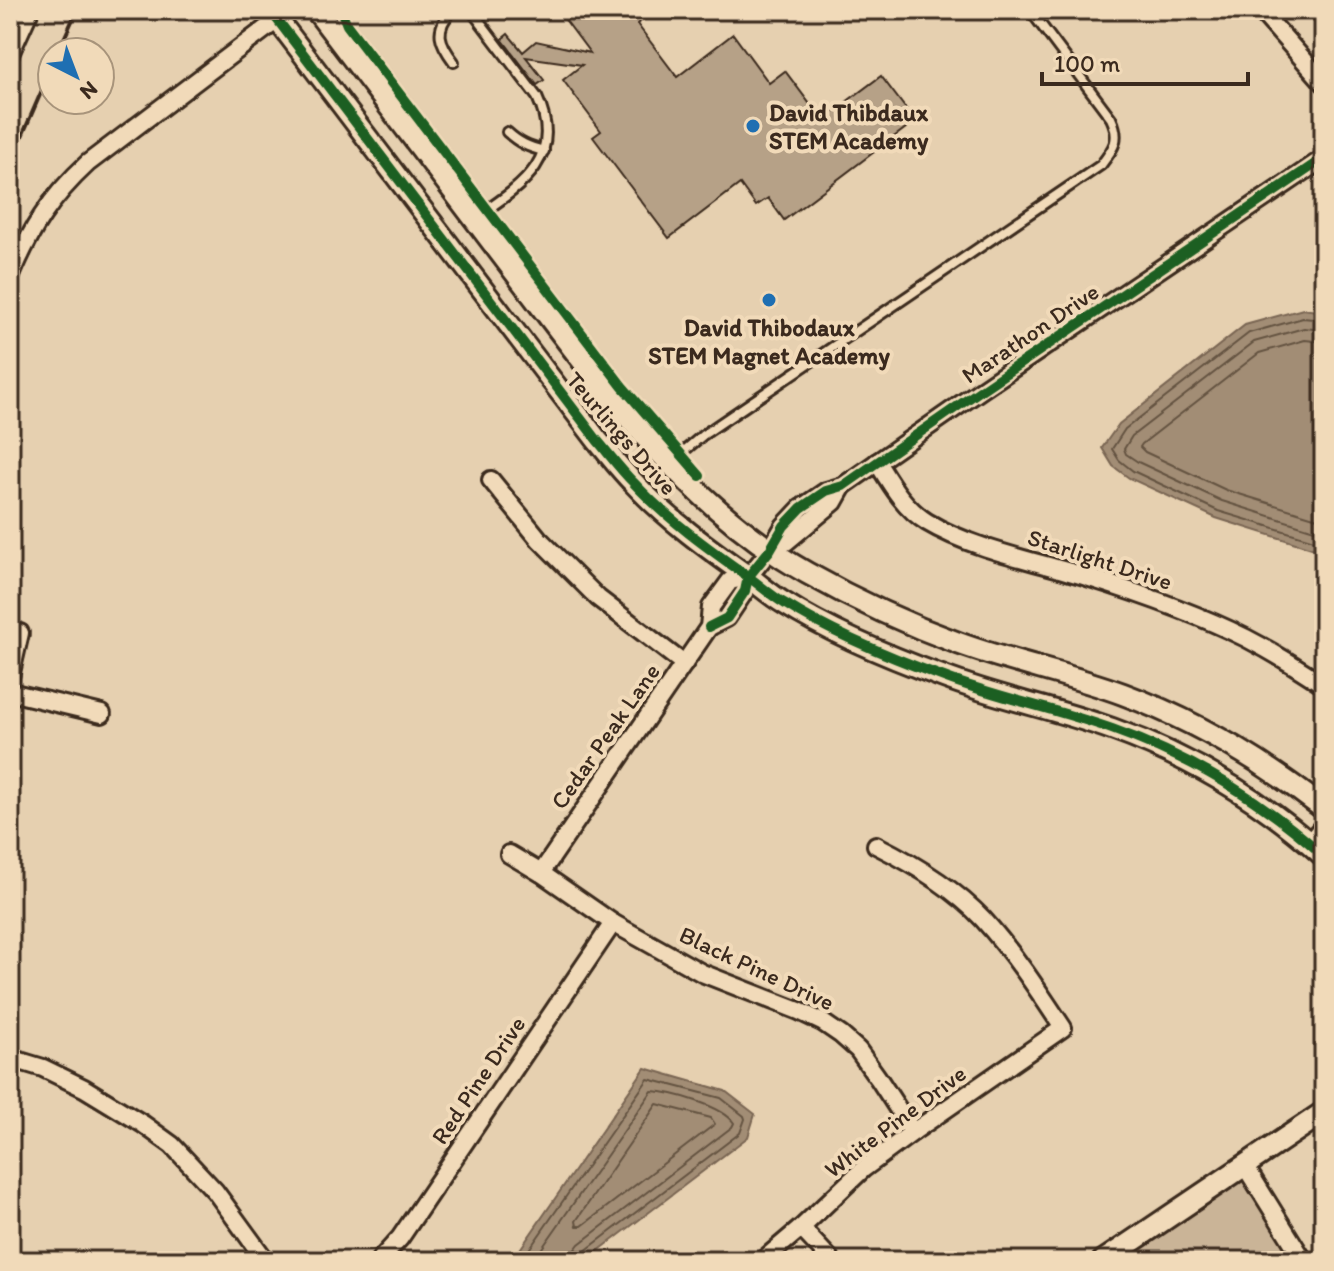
<svg xmlns="http://www.w3.org/2000/svg" width="1334" height="1271" viewBox="0 0 1334 1271" font-family="Itim,sans-serif">
	<style>
		.green { fill: #cab497; stroke: #826f5a; stroke-width: 2 }
		.water { fill: #a28d75; stroke: #796552; stroke-width: 2 }
		.lines { fill: none; stroke-linecap: round; stroke-linejoin: round }
		.shore { stroke: #645241; stroke-width: 2 }
		.building { fill: #b6a187; stroke: #3b2a1e; stroke-width: 2 }
		.service-casing { stroke: #3b2a1e; stroke-width: 14 }
		.minor-casing { stroke: #3b2a1e; stroke-width: 22 }
		.tertiary-casing { stroke: #3b2a1e; stroke-width: 26 }
		.service { stroke: #f1dab9; stroke-width: 8 }
		.minor { stroke: #f1dab9; stroke-width: 16 }
		.tertiary { stroke: #f1dab9; stroke-width: 20 }
		.rail { stroke: #3b2a1e; stroke-width: 4 }
		.cycleway-casing { stroke: #f1dab9; stroke-width: 15 }
		.cycleway { stroke: #1b5e20; stroke-width: 10 }
		.poi-dot { fill: #1f6fb2; stroke: #f1dab9; stroke-width: 3 }
		.labels { text-anchor: middle; dominant-baseline: central; stroke-width: 8; stroke-linejoin: round; paint-order: stroke }
		.poi-label { font-size: 24px; font-weight: bold; fill: #3b2a1e; stroke: #f1dab9; text-anchor: start }
		.street-label { font-size: 24px; fill: #3b2a1e; stroke: #f1dab9 }
	</style>
	<rect width="100%" height="100%" fill="#e6d0b0"/>
	<filter id="ink" filterUnits="userSpaceOnUse"><feTurbulence type="fractalNoise" baseFrequency=".0125" numOctaves="2"/><feDisplacementMap in="SourceGraphic" scale="16" xChannelSelector="R" yChannelSelector="G"/><feConvolveMatrix kernelMatrix="1 2 1 2 8 2 1 2 1" color-interpolation-filters="sRGB"/></filter>
	<g filter="url(#ink)">
		<polygon class="green" points="1245,1166 1306,1261 1106,1261"/>
		<g class="water">
			<polygon points="1303,309 1324,312 1324,552 1216,518 1129,478 1113,466 1102,448 1119,424 1245,325"/>
			<polygon points="645,1068 725,1091 755,1114 748,1137 585,1261 512,1261"/>
		</g>
		<g class="lines">
			<g class="shore">
				<polyline points="1324,320 1303,318 1249,333 1125,429 1112,449 1119,460 1133,471 1218,511 1324,543"/>
				<polyline points="1324,330 1304,328 1254,342 1132,436 1124,449 1126,454 1138,462 1222,501 1324,533"/>
				<polyline points="1324,342 1305,340 1259,353 1142,444 1140,447 1145,452 1226,490 1324,520"/>
				<polygon points="657,1104 711,1118 715,1124 582,1226 577,1226 576,1221"/>
				<polyline points="521,1261 648,1079 721,1098 744,1116 745,1119 740,1133 585,1251 582,1255 582,1261"/>
				<path d="M533,1261L652,1091C672,1092 723,1106 734,1123L732,1127L579,1244L573,1252L572,1261"/>
			</g>
		</g>
		<polygon class="building" points="558,10 655,10 637,24 677,77 733,34 769,83 785,71 822,120 881,76 915,121 784,220 768,198 756,206 740,184 669,238 593,137 601,131 563,80 582,65 526,57 544,80 537,85 502,39 508,34 523,52 536,41 590,53"/>
		<g class="lines">
			<g class="service-casing">
				<g id="service">
					<path d="M452,10C434,30 439,42 454,62"/>
					<path d="M471,10L537,97C566,159 520,187 475,218"/>
					<path d="M507,132C519,143 528,147 544,151"/>
					<path d="M671,462L703,435L1101,165C1114,148 1121,139 1111,118L1030,10"/>
				</g>
			</g>
			<g class="minor-casing">
				<g id="minor">
					<polyline points="1260,10 1324,83"/>
					<polyline points="10,54 30,10"/>
					<path d="M10,278C30,230 50,198 88,163L277,20"/>
					<path d="M877,462C890,483 904,508 927,522C972,549 1036,561 1087,577C1141,594 1196,613 1246,638C1273,652 1299,668 1324,685"/>
					<polyline points="491,480 539,539 598,598 684,664"/>
					<polyline points="770,550 786,542 834,502 843,486"/>
					<polyline points="709,627 727,618 745,591 748,577 770,550 784,526 801,508 826,491 843,486 981,390 1324,158"/>
					<polyline points="10,677 20,633"/>
					<polyline points="10,692 102,714"/>
					<polyline points="1309,843 1324,825"/>
					<polyline points="509,854 541,873 613,923 702,973 799,1011 822,1022 841,1035 858,1050 878,1078 913,1132"/>
					<polyline points="541,873 709,627 711,607 730,581 748,577"/>
					<polyline points="10,1058 43,1068 84,1088 143,1124 172,1145 215,1191 266,1261"/>
					<polyline points="1245,1166 1304,1261"/>
					<polyline points="801,1228 832,1261"/>
					<polyline points="379,1261 400,1238 613,923"/>
					<path d="M762,1261L801,1228L863,1169L913,1132L1063,1028C1038,990 1013,952 983,919C953,887 914,864 876,845"/>
				</g>
			</g>
			<g class="tertiary-casing">
				<g id="tertiary">
					<path d="M270,10L597,440C609,454 620,469 633,482C667,519 709,549 750,578C761,586 772,596 784,603C831,633 892,658 944,677C999,698 1057,709 1112,729C1191,757 1262,800 1324,856"/>
					<path d="M316,10C383,98 450,186 517,275C601,385 684,504 807,573C855,600 906,624 958,643C1012,663 1069,674 1123,694C1196,721 1263,761 1324,809"/>
					<polyline points="1103,1261 1324,1112"/>
				</g>
			</g>
			<use href="#service" class="service"/>
			<use href="#minor" class="minor"/>
			<use href="#tertiary" class="tertiary"/>
			<g class="rail">
				<polyline points="58,52 77,10"/>
				<polyline points="10,164 52,67"/>
			</g>
			<g class="cycleway-casing">
				<g id="cycleway">
					<path d="M270,10L597,440C609,454 620,469 633,482C667,519 709,549 750,578C761,586 772,596 784,603C831,633 892,658 944,677C999,698 1057,709 1112,729C1191,757 1262,800 1324,856"/>
					<polyline points="341,10 347,25 622,386 700,476"/>
					<polyline points="709,627 727,618 745,591 748,577 770,550 784,526 801,508 826,491 843,486 981,390 1324,158"/>
				</g>
			</g>
			<use href="#cycleway" class="cycleway"/>
		</g>
	</g>
	<g class="poi-dot">
		<circle cx="753" cy="126" r="8"/>
		<circle cx="769" cy="300" r="8"/>
	</g>
	<g class="labels">
		<g class="poi-label">
			<text x="769" y="112">David Thibdaux<tspan x="769" dy="28">STEM Academy</tspan></text>
			<text x="769" y="327" text-anchor="middle">David Thibodaux<tspan x="769" dy="28">STEM Magnet Academy</tspan></text>
		</g>
		<g class="street-label">
			<text transform="translate(1030 333) rotate(-34)">Marathon Drive</text>
			<text transform="translate(622 433) rotate(49)">Teurlings Drive</text>
			<text transform="translate(1100 559) rotate(18)">Starlight Drive</text>
			<text transform="translate(605 736) rotate(-55)">Cedar Peak Lane</text>
			<text transform="translate(757 968) rotate(25)">Black Pine Drive</text>
			<text transform="translate(478 1080) rotate(-56)">Red Pine Drive</text>
			<text transform="translate(895 1121) rotate(-37)">White Pine Drive</text>
		</g>
	</g>
	<rect width="1334" height="1271" fill="none" stroke="#f1dab9" stroke-width="40"/>
	<rect x="20" y="20" width="1294" height="1231" fill="none" stroke="#3b2a1e" stroke-width="3" filter="url(#ink)"/>
	<g transform="translate(76 76) rotate(138)"><circle r="38" fill="#f1dab9" stroke="#a8947b" stroke-width="2"/>
	<path d="M0-6L14 30L0 20L-14 30Z" fill="#1f6fb2"/>
	<text y="-12" font-size="22" font-weight="bold" text-anchor="middle" fill="#3b2a1e">N</text>
	</g>
	<path d="M1042 72v12h206v-12" fill="none" stroke="#3b2a1e" stroke-width="4"/>
	<text x="1054" y="72" font-size="24" fill="#3b2a1e" stroke="#f1dab9" stroke-width="6" paint-order="stroke">100 m</text>
</svg>
